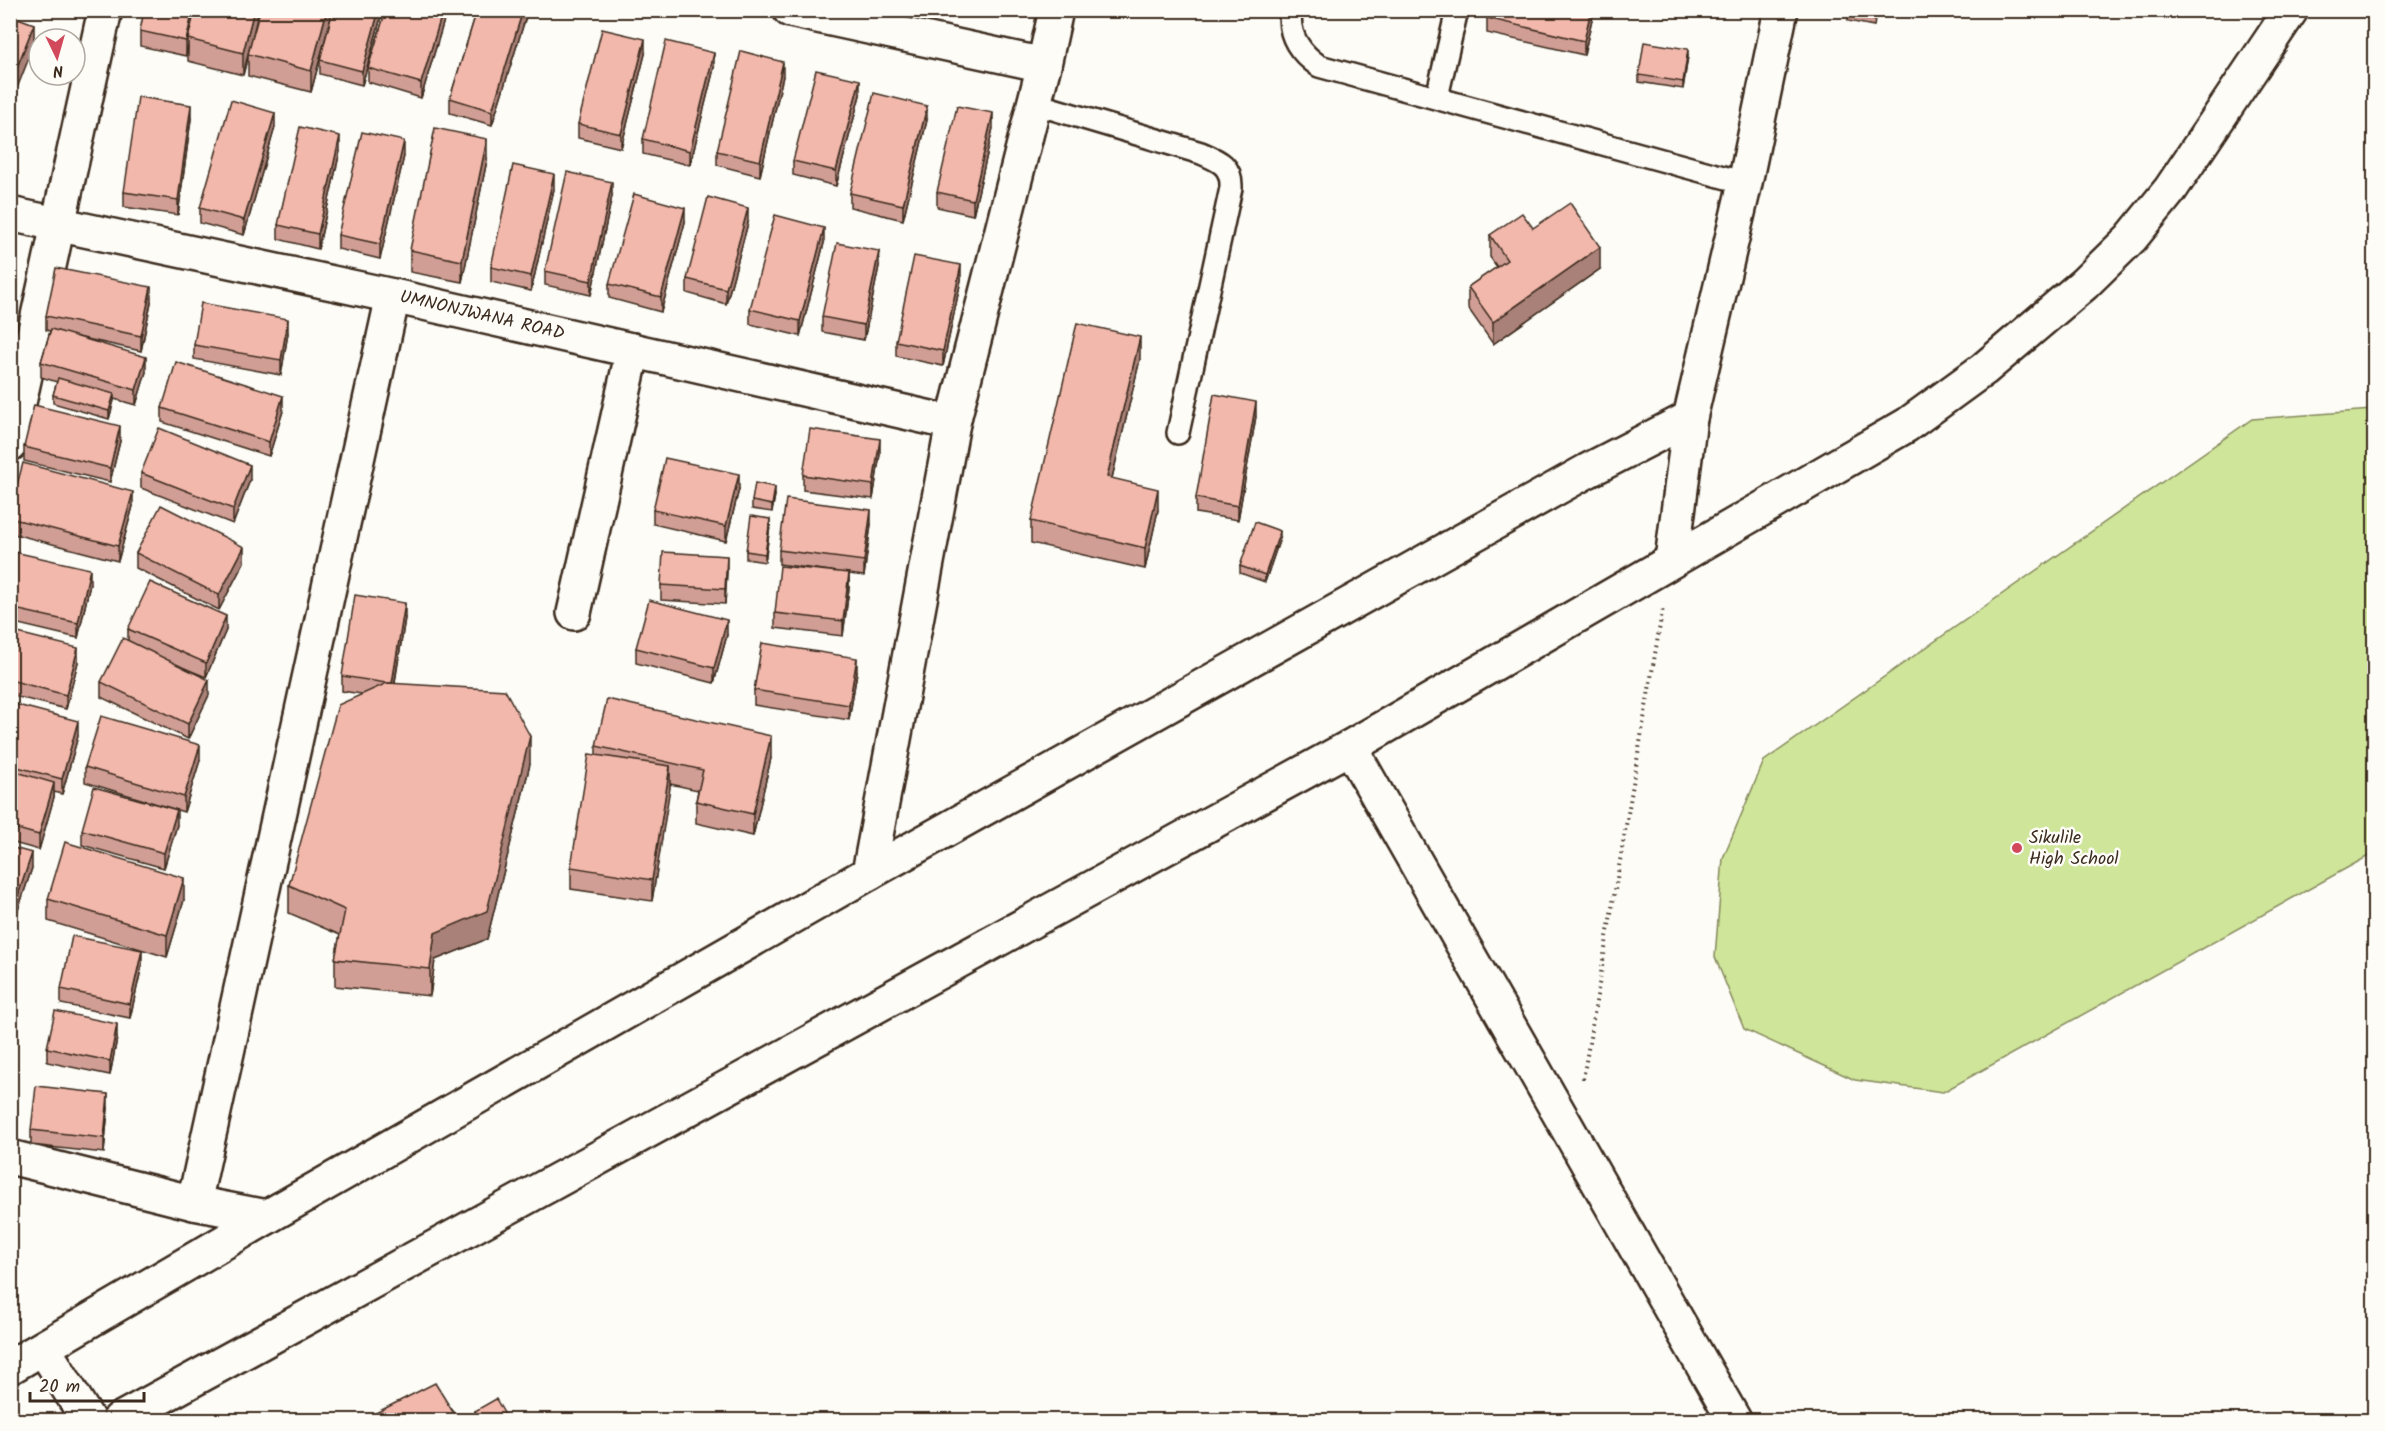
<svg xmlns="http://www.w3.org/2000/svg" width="2385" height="1431" viewBox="0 0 2385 1431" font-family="Kalam,sans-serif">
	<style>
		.grass { fill: #cfe59a; stroke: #85885c; stroke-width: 1.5 }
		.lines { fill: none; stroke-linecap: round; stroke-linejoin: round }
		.service-casing { stroke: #3b2a1e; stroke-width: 26 }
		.minor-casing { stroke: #3b2a1e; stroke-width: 38 }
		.tertiary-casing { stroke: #3b2a1e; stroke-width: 38 }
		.path { stroke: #3b2a1e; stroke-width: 4; stroke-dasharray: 1.5 4.5; stroke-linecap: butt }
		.service { stroke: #fdfcf7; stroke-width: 21 }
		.minor { stroke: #fdfcf7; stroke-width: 33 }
		.tertiary { stroke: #fdfcf7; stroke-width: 33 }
		.wall { fill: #d09e94; stroke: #3b2a1e; stroke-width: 1.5 }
		.shaded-wall { fill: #a98178; stroke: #3b2a1e; stroke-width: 1.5 }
		.building { fill: #f2b8ac; stroke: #3b2a1e; stroke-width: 1.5 }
		.poi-dot { fill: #d1495b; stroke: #fdfcf7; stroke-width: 2 }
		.labels { text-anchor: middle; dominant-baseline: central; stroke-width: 5; stroke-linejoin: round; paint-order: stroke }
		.street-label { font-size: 18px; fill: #3b2a1e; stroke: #fdfcf7 }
		.poi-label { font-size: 18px; fill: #3b2a1e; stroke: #fdfcf7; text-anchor: start }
	</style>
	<rect width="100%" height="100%" fill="#fdfcf7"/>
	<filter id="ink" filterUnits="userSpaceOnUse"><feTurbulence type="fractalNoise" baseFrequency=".0167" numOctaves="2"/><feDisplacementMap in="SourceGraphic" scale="12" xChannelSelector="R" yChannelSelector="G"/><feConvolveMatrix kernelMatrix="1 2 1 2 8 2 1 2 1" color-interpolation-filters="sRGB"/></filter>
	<g filter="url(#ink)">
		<polygon class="grass" points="2372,410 2374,411 2374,853 1943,1092 1855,1080 1744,1029 1715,957 1723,858 1764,761 2252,419"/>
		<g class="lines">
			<g class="service-casing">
				<g id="service">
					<path d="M1291,10C1287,35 1300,53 1319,66L1745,183"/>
					<polyline points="1437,97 1457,10"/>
					<path d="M1033,103L1201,153C1220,161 1232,166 1231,188L1178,433"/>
				</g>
			</g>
			<g class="minor-casing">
				<g id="minor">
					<polyline points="790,10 1044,65"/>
					<polyline points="10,214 393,296 953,423"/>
					<polyline points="10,444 105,10"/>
					<polyline points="1672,560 1690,418 1745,183 1781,10"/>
					<polyline points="574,613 633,350"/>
					<polyline points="1350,747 1734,1420"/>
					<polyline points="869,873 953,423 1044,65 1056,10"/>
					<polyline points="10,1157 194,1203 267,1217"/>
					<polyline points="194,1203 393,296"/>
					<polyline points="44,1349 88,1420"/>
					<polyline points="10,1367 267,1217 869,873 1587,471 1690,418"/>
				</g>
			</g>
			<g class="tertiary-casing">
				<polyline id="tertiary" points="119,1420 1350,747 1907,425 1984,369 2084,284 2131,238 2170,190 2291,10"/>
			</g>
			<polyline class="path" points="1583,1079 1663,607"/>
			<use href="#service" class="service"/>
			<use href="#minor" class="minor"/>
			<use href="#tertiary" class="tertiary"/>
		</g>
		<g class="wall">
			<polygon points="333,10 311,92 248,76 248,55 243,75 188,61 188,46 186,56 140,46 140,31"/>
			<polygon points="383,10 362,85 320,74 320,60"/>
			<polygon points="386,10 447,10 421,98 368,82 368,68"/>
			<polygon points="477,10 528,10 492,125 450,113 450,98"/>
			<polygon points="1594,10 1584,55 1487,33 1487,18"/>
			<polygon points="1848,10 1877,10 1874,26 1848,21"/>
			<polygon points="645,54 621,148 578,138 578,124"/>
			<polygon points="1688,56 1683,89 1639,82 1639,75"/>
			<polygon points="714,68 690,165 643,154 643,139"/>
			<polygon points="783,76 760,176 717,165 717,151"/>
			<polygon points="860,95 836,186 793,175 793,161"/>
			<polygon points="191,119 178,215 124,207 124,192"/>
			<polygon points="927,120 903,220 850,207 850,193"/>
			<polygon points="275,127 244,235 200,223 200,208"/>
			<polygon points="993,128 973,215 937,207 937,192"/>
			<polygon points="340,151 318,249 278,239 278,225"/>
			<polygon points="404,156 380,259 338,249 338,235"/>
			<polygon points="487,160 462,282 410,272 410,250"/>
			<polygon points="554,189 531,291 491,282 491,267"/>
			<polygon points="612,196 591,295 545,285 545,271"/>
			<polygon points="685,222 661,312 609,298 609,284"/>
			<polygon points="748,223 726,304 687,293 687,279"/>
			<polygon points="1490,235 1600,269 1493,344 1468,308 1468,287 1497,267 1490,257"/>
			<polygon points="824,243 800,336 750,324 750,309"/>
			<polygon points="879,266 864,340 822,332 822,317"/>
			<polygon points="961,280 943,366 896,356 896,341"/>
			<polygon points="151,302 141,351 78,337 146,372 136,405 114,399 109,419 53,403 53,395 57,382 41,377 41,362 50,331 46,330 46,316"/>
			<polygon points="288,333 281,375 194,359 194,345"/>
			<polygon points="1140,359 1112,478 1158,510 1145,569 1031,543 1031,521"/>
			<polygon points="162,408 283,411 269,456 162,422"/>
			<polygon points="1256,416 1238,520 1196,513 1196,498"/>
			<polygon points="120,441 110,482 24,461 24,447"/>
			<polygon points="880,454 873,499 803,490 803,475"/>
			<polygon points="141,473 250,480 233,524 141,488"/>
			<polygon points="739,489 726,541 653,524 653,510"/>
			<polygon points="775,495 772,512 752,509 752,501"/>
			<polygon points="133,506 118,561 10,533 10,510"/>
			<polygon points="871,524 864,576 849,574 849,588 843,636 775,628 775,613 831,571 779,564 779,550"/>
			<polygon points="770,526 765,562 746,559 746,551"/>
			<polygon points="1280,538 1265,582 1240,573 1240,566"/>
			<polygon points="10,551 90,584 78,638 10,622"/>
			<polygon points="136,553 244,562 219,610 136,568"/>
			<polygon points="727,571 725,604 661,600 661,585"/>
			<polygon points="405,618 395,683 530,764 487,939 435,960 430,996 335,986 335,959 340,935 289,913 289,885 362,694 342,691 342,676"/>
			<polygon points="128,629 226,630 206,677 184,668 209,695 188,739 101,697 101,682 128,641"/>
			<polygon points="10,631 78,662 66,709 10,695"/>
			<polygon points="727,635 714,683 636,663 636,648"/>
			<polygon points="857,672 849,720 754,705 754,690"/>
			<polygon points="10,703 78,736 62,794 54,792 54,797 39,850 10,842"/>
			<polygon points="596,746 771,758 753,836 696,823 696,801 698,790 670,784 652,901 571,889 571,867 596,755"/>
			<polygon points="200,760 184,812 85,782 85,767"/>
			<polygon points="177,825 164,868 82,845 82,830"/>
			<polygon points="10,847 32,868 17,913 10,911"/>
			<polygon points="48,899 184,900 167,957 48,921"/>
			<polygon points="142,965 130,1018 61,1004 61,989"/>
			<polygon points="117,1038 110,1075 47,1062 47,1048"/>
			<polygon points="108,1108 104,1153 31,1145 31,1130"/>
			<polygon points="475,1411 508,1420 476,1420 475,1418"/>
		</g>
		<g class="shaded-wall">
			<polygon points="193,10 196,10 188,39 188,46 186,56 186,41"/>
			<polygon points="254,10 259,10 243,75 243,53"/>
			<polygon points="327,10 333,10 311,92 311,71"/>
			<polygon points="379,10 383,10 362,85 362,71"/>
			<polygon points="443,10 447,10 421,98 421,83"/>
			<polygon points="523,10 528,10 492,125 492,111"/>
			<polygon points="1591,10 1594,10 1584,55 1584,41"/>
			<polygon points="34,24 34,45 10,106 10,85"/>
			<polygon points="645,39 645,54 621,148 621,134"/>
			<polygon points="1688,49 1688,56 1683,89 1683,82"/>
			<polygon points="714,53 714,68 690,165 690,151"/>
			<polygon points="783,62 783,76 760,176 760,161"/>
			<polygon points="860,80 860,95 836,186 836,171"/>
			<polygon points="191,105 191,119 178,215 178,200"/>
			<polygon points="927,106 927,120 903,220 903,205"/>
			<polygon points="275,113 275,127 244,235 244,220"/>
			<polygon points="993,113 993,128 973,215 973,200"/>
			<polygon points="340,136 340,151 318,249 318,234"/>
			<polygon points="487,139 487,160 462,282 462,261"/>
			<polygon points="404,141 404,156 380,259 380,244"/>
			<polygon points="554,174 554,189 531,291 531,276"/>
			<polygon points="612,182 612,196 591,295 591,281"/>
			<polygon points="685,208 685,222 661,312 661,297"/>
			<polygon points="748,208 748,223 726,304 726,289"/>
			<polygon points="824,228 824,243 800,336 800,321"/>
			<polygon points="1600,247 1600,269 1493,344 1493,322"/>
			<polygon points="879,251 879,266 864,340 864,325"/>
			<polygon points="961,265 961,280 943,366 943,351"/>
			<polygon points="151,287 151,302 141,351 141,336"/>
			<polygon points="288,319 288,333 281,375 281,360"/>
			<polygon points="1140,337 1140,359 1107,499 1107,477"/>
			<polygon points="146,357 146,372 136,405 136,390"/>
			<polygon points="114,394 114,401 109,419 109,411"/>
			<polygon points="283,396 283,411 269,456 269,442"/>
			<polygon points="1256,402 1256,416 1238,520 1238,506"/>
			<polygon points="120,426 120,441 110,482 110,468"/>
			<polygon points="880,439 880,454 873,499 873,485"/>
			<polygon points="250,465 250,480 233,524 233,509"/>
			<polygon points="739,474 739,489 726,541 726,526"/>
			<polygon points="775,487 775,495 772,512 772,505"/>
			<polygon points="1158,489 1158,510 1145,569 1145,548"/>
			<polygon points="133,492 133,506 118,561 118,546"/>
			<polygon points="871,510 871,524 864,576 864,561"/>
			<polygon points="770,519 770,526 765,562 765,554"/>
			<polygon points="1280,531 1280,538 1265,582 1265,575"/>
			<polygon points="244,547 244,562 219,610 219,595"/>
			<polygon points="727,556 727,571 725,604 725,589"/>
			<polygon points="90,569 90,584 78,638 78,623"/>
			<polygon points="849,573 849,588 843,636 843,621"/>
			<polygon points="405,603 405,618 392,699 392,684"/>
			<polygon points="226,616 226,630 206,677 206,663"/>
			<polygon points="727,620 727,635 714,683 714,668"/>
			<polygon points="78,648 78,662 66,709 66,695"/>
			<polygon points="857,658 857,672 849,720 849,705"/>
			<polygon points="209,680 209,695 188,739 188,724"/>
			<polygon points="78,721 78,736 62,794 62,779"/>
			<polygon points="530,736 530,764 487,939 435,960 430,996 430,969 435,933"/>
			<polygon points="771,736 771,758 753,836 753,814"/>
			<polygon points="200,745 200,760 184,812 184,797"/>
			<polygon points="670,766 670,788 652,901 652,880"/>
			<polygon points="54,783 54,797 39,850 39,835"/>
			<polygon points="177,810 177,825 164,868 164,853"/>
			<polygon points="32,853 32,868 17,913 17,898"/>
			<polygon points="184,878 184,900 167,957 167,935"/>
			<polygon points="15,930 15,945 10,978 10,963"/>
			<polygon points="142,950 142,965 130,1018 130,1004"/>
			<polygon points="117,1024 117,1038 110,1075 110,1061"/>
			<polygon points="108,1094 108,1108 104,1153 104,1138"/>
		</g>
		<g class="building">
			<polygon points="144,10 193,10 186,41 140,31"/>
			<polygon points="195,10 254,10 243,53 188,39"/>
			<polygon points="260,10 327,10 311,71 248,54"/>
			<polygon points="333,10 379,10 362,71 320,60"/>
			<polygon points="386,10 443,10 421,83 368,68"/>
			<polygon points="477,10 523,10 492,111 450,98"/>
			<polygon points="1489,10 1591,10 1584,41 1487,18"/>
			<polygon points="1848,10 1875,10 1874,19 1848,14"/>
			<polygon points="10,15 34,24 10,85"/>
			<polygon points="602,29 645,39 621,134 578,124"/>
			<polygon points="666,41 714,53 690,151 643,139"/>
			<polygon points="1644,42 1688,49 1683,82 1639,75"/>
			<polygon points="741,51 783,62 760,161 717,151"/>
			<polygon points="816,70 860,80 836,171 793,161"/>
			<polygon points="874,93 927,106 903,205 850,193"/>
			<polygon points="138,97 191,105 178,200 124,192"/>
			<polygon points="231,100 275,113 244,220 200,208"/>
			<polygon points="957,106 993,113 973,200 937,192"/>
			<polygon points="300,127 340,136 318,234 278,225"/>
			<polygon points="435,128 487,139 462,261 410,250"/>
			<polygon points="362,132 404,141 380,244 338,235"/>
			<polygon points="513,165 554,174 531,276 491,267"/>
			<polygon points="567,172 612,182 591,281 545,271"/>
			<polygon points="634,194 685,208 661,297 609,284"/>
			<polygon points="708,197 748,208 726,289 687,279"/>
			<polygon points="1570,203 1600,247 1493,322 1468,287 1507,260 1490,235 1522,213 1533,228"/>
			<polygon points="775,215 824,228 800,321 750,309"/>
			<polygon points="837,243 879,251 864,325 822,317"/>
			<polygon points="914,256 961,265 943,351 896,341"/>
			<polygon points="56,268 151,287 141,336 46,316"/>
			<polygon points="201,303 288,319 281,360 194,345"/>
			<polygon points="1077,323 1140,337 1107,477 1158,489 1145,548 1031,521"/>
			<polygon points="51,329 146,357 136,390 41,362"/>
			<polygon points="176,362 283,396 269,442 162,408"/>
			<polygon points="58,378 114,394 109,411 53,395"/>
			<polygon points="1214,394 1256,402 1238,506 1196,498"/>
			<polygon points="34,405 120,426 110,468 24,447"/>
			<polygon points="159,428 250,465 233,509 141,473"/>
			<polygon points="810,429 880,439 873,485 803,475"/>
			<polygon points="665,458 739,474 726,526 653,510"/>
			<polygon points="23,463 133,492 118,546 10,518 10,510"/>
			<polygon points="755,483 775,487 772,505 752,501"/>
			<polygon points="786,499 871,510 864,561 779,550"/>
			<polygon points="161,505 244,547 219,595 136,553"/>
			<polygon points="751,516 770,519 765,554 746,551"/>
			<polygon points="1255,522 1280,531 1265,575 1240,566"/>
			<polygon points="10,551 90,569 78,623 10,608"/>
			<polygon points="663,552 727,556 725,589 661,585"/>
			<polygon points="780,566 849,573 843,621 775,613"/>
			<polygon points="150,582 226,616 206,663 128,629"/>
			<polygon points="355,595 405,603 392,683 386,683 342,676"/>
			<polygon points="649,600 727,620 714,668 636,648"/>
			<polygon points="10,631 78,648 66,695 10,680"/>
			<polygon points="123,638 209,680 188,724 101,682"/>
			<polygon points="762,643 857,658 849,705 754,690"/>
			<polygon points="387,683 505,690 530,736 487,911 435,933 430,969 335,959 345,910 289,885 338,705"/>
			<polygon points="607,699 771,736 753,814 696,801 703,770 596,746"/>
			<polygon points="10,703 78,721 62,779 10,765"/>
			<polygon points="101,716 200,745 184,797 85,767"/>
			<polygon points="589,754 670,766 652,880 571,867"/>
			<polygon points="10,770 54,783 39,835 10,827"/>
			<polygon points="94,787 177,810 164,853 82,830"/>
			<polygon points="65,842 184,878 167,935 48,899"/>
			<polygon points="10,847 32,853 17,898 10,896"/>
			<polygon points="10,930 15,930 10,963"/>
			<polygon points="72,936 142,950 130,1004 61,989"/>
			<polygon points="55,1011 117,1024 110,1061 47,1048"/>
			<polygon points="36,1086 108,1094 104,1138 31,1130"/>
			<polygon points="435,1383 458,1420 362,1420"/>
			<polygon points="496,1399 508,1420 480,1420 475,1411"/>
		</g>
	</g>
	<circle class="poi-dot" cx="2017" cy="848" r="6"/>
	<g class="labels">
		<g class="street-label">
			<text transform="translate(482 316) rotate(13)">UMNONJWANA ROAD</text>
		</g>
		<g class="poi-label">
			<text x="2029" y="838">Sikulile<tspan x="2029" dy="21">High School</tspan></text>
		</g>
	</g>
	<rect width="2385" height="1431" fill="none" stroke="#fdfcf7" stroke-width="36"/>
	<rect x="18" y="18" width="2349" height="1395" fill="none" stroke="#3b2a1e" stroke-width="2" filter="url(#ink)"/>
	<g transform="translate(57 57) rotate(175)"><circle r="28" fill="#fdfcf7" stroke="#afa8a0" stroke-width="1.5"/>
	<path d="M0-4.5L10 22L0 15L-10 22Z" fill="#d1495b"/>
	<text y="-9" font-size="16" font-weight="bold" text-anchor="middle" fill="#3b2a1e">N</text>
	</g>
	<path d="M30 1392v9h114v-9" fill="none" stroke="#3b2a1e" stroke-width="3"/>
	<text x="39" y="1392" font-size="18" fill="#3b2a1e" stroke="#fdfcf7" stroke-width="4.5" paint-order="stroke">20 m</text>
</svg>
